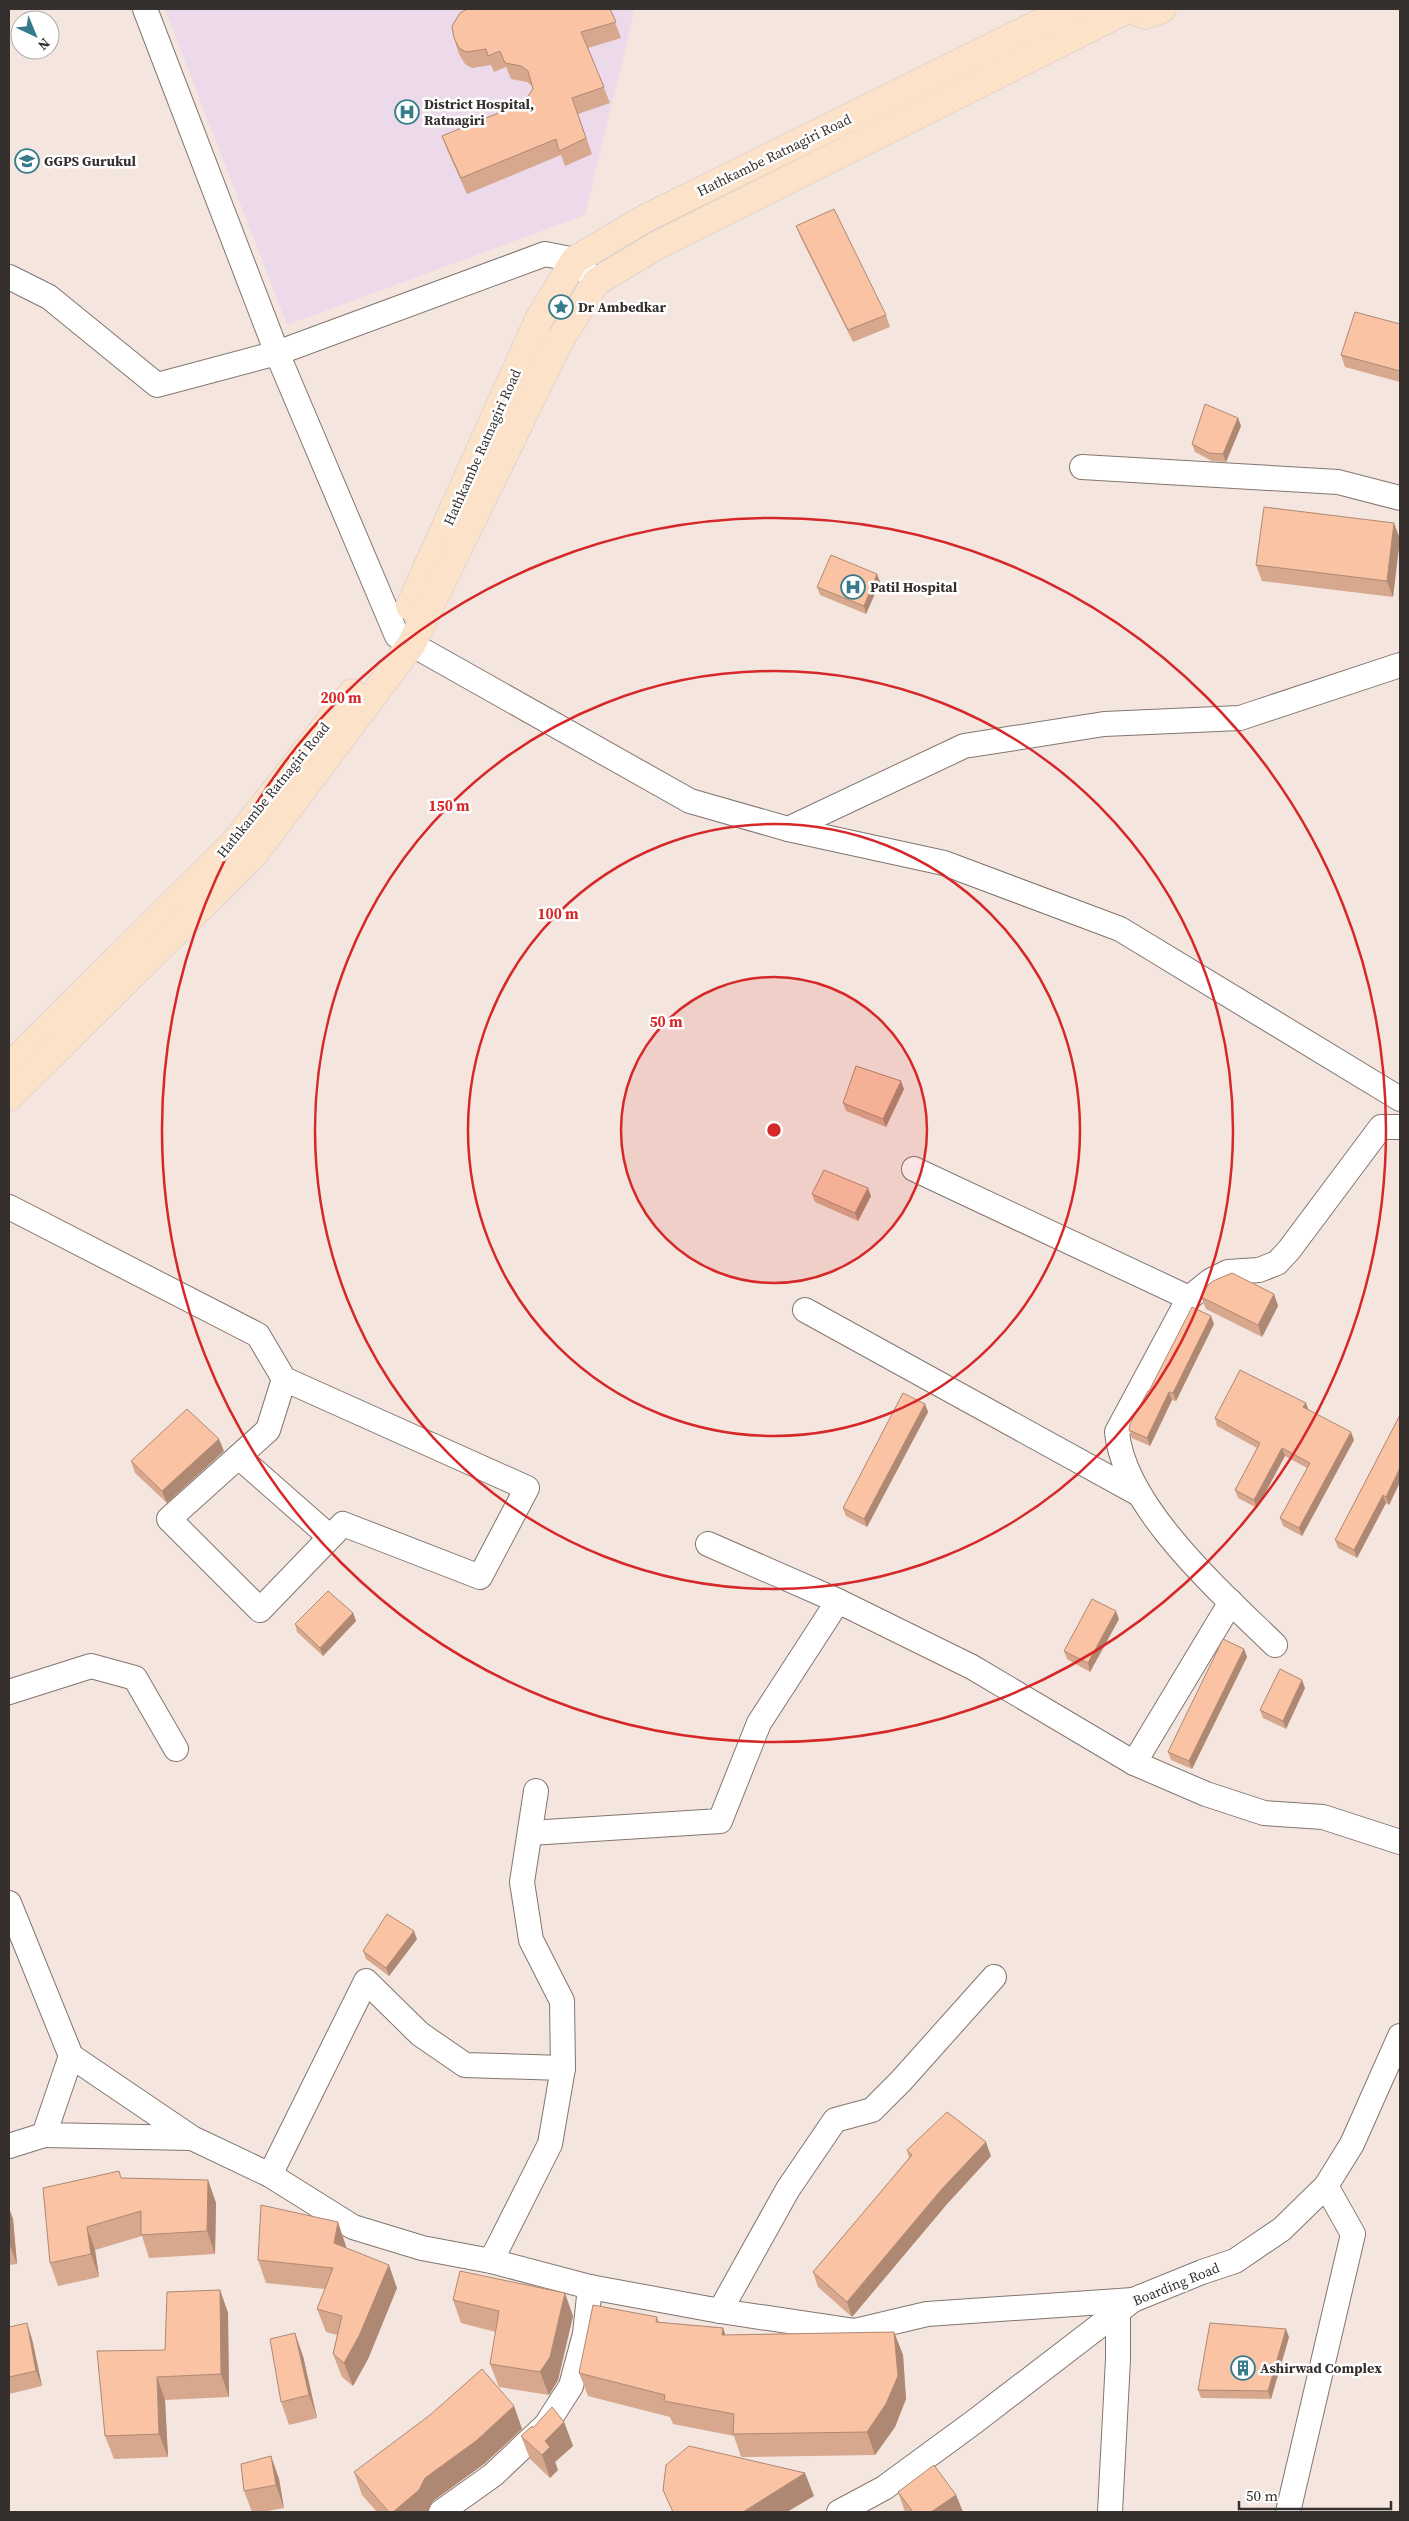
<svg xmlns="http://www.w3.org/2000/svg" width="1409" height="2521" viewBox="0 0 1409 2521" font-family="'Source Serif 4',serif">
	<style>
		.medical { fill: #ecd9e9 }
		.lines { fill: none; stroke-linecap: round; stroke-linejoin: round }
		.minor-casing { stroke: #82766f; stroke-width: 26 }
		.major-casing { stroke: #cac9c8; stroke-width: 29 }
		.minor { stroke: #fff; stroke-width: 24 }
		.major { stroke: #fbe2c9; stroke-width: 28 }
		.wall { fill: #d7a88d }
		.shaded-wall { fill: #af8873 }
		.building { fill: #fac3a4; stroke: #af8873 }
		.ring { fill: none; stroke: #d62828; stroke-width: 2.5 }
		.labels { text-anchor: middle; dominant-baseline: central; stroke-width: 5; stroke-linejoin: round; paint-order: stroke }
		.poi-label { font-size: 14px; font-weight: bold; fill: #35302d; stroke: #fff; text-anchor: start }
		.street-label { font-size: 14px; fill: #35302d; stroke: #fff }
		.centre { fill: #d62828; stroke: #fff; stroke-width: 2.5 }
		.ring-label { font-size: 15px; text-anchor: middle; font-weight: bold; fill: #d62828; stroke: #fff; stroke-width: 5; stroke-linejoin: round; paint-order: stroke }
	</style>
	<rect width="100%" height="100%" fill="#f4e6df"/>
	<polygon class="medical" points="165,9 635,9 585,215 287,325"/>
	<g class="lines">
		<g class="minor-casing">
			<g id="minor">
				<polyline points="145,9 277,353 397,636 690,801 788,829 944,863 1120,929 1400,1099"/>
				<polyline points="9,277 49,297 157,385 277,353 545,254 575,260 596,282"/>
				<polyline points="1082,467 1338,482 1400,498"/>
				<polyline points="788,829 964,746 1104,724 1240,718 1400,665"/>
				<polyline points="914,1169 1189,1298"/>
				<polyline points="9,1207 258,1335 284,1379 527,1488 480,1577 343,1524 260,1610 169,1519 268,1430 284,1379"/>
				<polyline points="805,1310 1139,1494"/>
				<polyline points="239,1457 330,1537"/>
				<polyline points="708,1544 838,1601"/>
				<path d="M1275,1645C1223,1594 1124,1508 1117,1432L1189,1298L1210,1281L1228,1272L1259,1270L1277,1263L1289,1250L1381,1127H1400"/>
				<polyline points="9,1692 91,1666 135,1678 176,1749"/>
				<polyline points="1134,1763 1231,1602"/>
				<polyline points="530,1833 720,1821 759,1723 838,1601 972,1667 1134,1763 1206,1794 1264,1813 1323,1817 1400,1842"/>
				<polyline points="9,1903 71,2056"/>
				<polyline points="192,2138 44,2135 71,2056 192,2138 270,2175 353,2227 422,2248 491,2261 590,2287 720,2311 855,2331 927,2314 1133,2300"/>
				<polyline points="9,2146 44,2135"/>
				<polyline points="270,2175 366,1981 420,2034 465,2065 563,2068"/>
				<polyline points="491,2261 550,2144 563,2068 562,2001 531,1940 522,1882 536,1791"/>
				<polyline points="720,2311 788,2189 835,2120 872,2110 901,2081 994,1977"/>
				<polyline points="441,2512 493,2475 546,2425 571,2386 585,2334 590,2287"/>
				<polyline points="839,2512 884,2488 974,2422 1133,2300 1202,2272 1235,2261 1282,2229 1326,2186 1352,2144 1400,2036"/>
				<polyline points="1110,2512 1118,2359 1118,2310"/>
				<polyline points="1288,2512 1353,2234 1326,2186"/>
			</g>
		</g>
		<g class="major-casing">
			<g id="major">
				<polyline points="1129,9 1145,15 1162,9"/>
				<polyline points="410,606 539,319 575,260 646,218 1038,24 1095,9"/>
				<polyline points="9,1067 235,842 352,693"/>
				<polyline points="9,1097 255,853 411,645 559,342 596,282 656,246 1128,9"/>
			</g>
		</g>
		<use href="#minor" class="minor"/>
		<use href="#major" class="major"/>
	</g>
	<g class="wall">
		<polygon points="610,9 621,38 588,48 610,103 578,114 592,154 565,166 561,155 467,194 448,152 442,136 523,103 533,89 532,86 527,82 511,79 506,67 494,72 491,65 472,68 465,64 459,54 454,38"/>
		<polygon points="796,226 886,315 890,327 853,342 801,238"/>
		<polygon points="1400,324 1400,382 1345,367 1341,355"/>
		<polygon points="1238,418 1241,426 1226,462 1212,461 1195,452 1192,444"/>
		<polygon points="1400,539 1393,597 1262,581 1256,565"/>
		<polygon points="877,574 880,582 866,614 820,595 817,587"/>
		<polygon points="904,1089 886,1127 846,1111 843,1103"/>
		<polygon points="812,1194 871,1196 858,1221 815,1202"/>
		<polygon points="1274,1294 1278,1306 1262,1337 1206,1309 1201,1297"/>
		<polygon points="1214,1324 1176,1401 1172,1400 1150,1446 1132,1438 1129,1430 1149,1391"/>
		<polygon points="925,1404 928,1412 867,1527 846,1516 843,1508"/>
		<polygon points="1308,1410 1354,1440 1302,1536 1283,1526 1280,1518 1307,1468 1285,1456 1257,1508 1238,1498 1235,1490 1257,1448 1217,1426 1215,1418"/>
		<polygon points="1400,1415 1400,1482 1389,1505 1386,1503 1357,1558 1338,1548 1335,1540"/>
		<polygon points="224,1451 167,1503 135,1473 131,1461"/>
		<polygon points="353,1613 356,1621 323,1656 297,1632 295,1624"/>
		<polygon points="1119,1619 1090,1672 1067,1659 1064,1651"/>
		<polygon points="1244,1649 1247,1657 1192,1769 1171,1760 1168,1752"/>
		<polygon points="1305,1688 1286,1729 1263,1718 1260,1710"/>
		<polygon points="417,1939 389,1976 366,1959 363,1951"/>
		<polygon points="907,2150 991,2156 947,2204 852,2317 818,2287 813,2272 909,2158"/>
		<polygon points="122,2178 208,2180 216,2203 215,2254 149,2258 142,2236 95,2250 99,2277 58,2286 50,2263"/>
		<polygon points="9,2208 13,2219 17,2264 9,2265"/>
		<polygon points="346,2246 346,2248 397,2288 368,2359 353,2386 342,2377 333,2354 337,2335 326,2332 317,2309 325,2289 266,2283 258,2260"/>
		<polygon points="220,2290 228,2313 229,2397 165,2400 168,2457 114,2459 105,2436 165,2350"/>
		<polygon points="453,2300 573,2316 558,2380 549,2395 499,2387 490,2364 496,2332 461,2323"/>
		<polygon points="657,2317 659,2322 723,2328 725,2335 894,2332 903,2355 906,2399 895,2427 875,2455 741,2457 734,2436 673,2424 670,2417 588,2396 579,2373"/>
		<polygon points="9,2327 32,2339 42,2386 9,2394"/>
		<polygon points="1289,2337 1271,2399 1201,2398 1198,2390"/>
		<polygon points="303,2356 317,2418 289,2425 281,2402"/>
		<polygon points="514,2406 522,2429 484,2464 433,2501 428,2512 377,2512 362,2495 354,2472"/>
		<polygon points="564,2422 573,2446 555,2462 558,2470 550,2478 530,2459 521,2436 533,2428"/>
		<polygon points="271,2456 279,2479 284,2508 262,2512 252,2512 244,2491"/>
		<polygon points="898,2492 956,2495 963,2512 905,2512"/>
	</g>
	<g class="shaded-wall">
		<polygon points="1238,418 1241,426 1226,462 1223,454"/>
		<polygon points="1394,523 1400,539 1393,597 1387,581"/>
		<polygon points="877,574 880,582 866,614 864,606"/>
		<polygon points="901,1081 904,1089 886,1127 883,1119"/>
		<polygon points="868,1188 871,1196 858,1221 855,1213"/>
		<polygon points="1274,1294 1278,1306 1262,1337 1258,1325"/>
		<polygon points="1211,1316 1214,1324 1176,1401 1173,1393"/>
		<polygon points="1169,1392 1172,1400 1150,1446 1147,1438"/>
		<polygon points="1306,1403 1309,1411 1303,1407"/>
		<polygon points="925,1404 928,1412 867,1527 864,1519"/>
		<polygon points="1351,1432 1354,1440 1302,1536 1299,1528"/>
		<polygon points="219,1439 224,1451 167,1503 162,1491"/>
		<polygon points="1282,1448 1285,1456 1257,1508 1254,1500"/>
		<polygon points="1400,1468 1400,1482 1389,1505 1386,1497"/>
		<polygon points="1383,1495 1386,1503 1357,1558 1354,1550"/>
		<polygon points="1116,1611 1119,1619 1090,1672 1088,1663"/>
		<polygon points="353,1613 356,1621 323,1656 320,1648"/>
		<polygon points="1244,1649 1247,1657 1192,1769 1189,1761"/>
		<polygon points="1302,1680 1305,1688 1286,1729 1283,1721"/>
		<polygon points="414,1931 417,1939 389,1976 386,1968"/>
		<polygon points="986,2142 991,2156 947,2204 852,2317 847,2302 941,2190"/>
		<polygon points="208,2180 216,2203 215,2254 207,2231"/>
		<polygon points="9,2208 13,2219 17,2264 9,2243"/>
		<polygon points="338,2222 346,2246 343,2266 334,2243"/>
		<polygon points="87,2227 95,2250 99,2277 91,2254"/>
		<polygon points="389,2265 397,2288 368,2359 353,2386 344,2363"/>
		<polygon points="220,2290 228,2313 229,2397 221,2374"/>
		<polygon points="565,2293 573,2316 558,2380 549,2395 540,2372"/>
		<polygon points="27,2323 32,2339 42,2386 36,2371"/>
		<polygon points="723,2328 731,2351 722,2335"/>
		<polygon points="1286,2329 1289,2337 1271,2399 1268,2391"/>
		<polygon points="894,2332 903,2355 906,2399 895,2427 875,2455 867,2432"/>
		<polygon points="295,2333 303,2356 317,2418 309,2395"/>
		<polygon points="157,2377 165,2400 168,2457 159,2434"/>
		<polygon points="514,2406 522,2429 484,2464 433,2501 428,2512 393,2512 425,2478"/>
		<polygon points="564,2422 573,2446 555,2462 558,2470 550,2478 542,2455 545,2441"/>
		<polygon points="271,2456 279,2479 284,2508 276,2485"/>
		<polygon points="805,2473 814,2496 787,2512 743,2512"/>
		<polygon points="956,2495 963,2512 931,2512"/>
	</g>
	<g class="building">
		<polygon points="467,9 610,9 616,22 581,32 604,87 572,98 586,138 559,151 556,139 461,178 442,136 523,103 533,89 528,71 521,66 505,63 500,51 488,56 486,49 466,52 459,48 454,38 452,26 460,13"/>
		<polygon points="834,209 886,315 848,330 796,226"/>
		<polygon points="1355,312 1400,324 1400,371 1341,355"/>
		<polygon points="1205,404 1238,418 1223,454 1209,453 1192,444"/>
		<polygon points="1264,507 1394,523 1387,581 1256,565"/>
		<polygon points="831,555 877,574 864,606 817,587"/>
		<polygon points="856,1066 901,1081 883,1119 843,1103"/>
		<polygon points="824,1170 868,1188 855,1213 812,1194"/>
		<polygon points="1232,1273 1274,1294 1258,1325 1201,1297 1208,1285 1213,1281"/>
		<polygon points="1192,1307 1211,1316 1173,1393 1169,1392 1147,1438 1129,1430 1130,1424 1148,1391 1149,1391"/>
		<polygon points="1240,1370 1306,1403 1303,1407 1351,1432 1299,1528 1280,1518 1310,1463 1282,1448 1254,1500 1235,1490 1260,1443 1215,1418"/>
		<polygon points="903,1393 925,1404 864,1519 843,1508"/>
		<polygon points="187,1409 219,1439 162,1491 131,1461"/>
		<polygon points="1400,1415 1400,1468 1386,1497 1383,1495 1354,1550 1335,1540"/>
		<polygon points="328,1591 353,1613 320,1648 295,1624"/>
		<polygon points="1092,1599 1116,1611 1088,1663 1064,1651"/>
		<polygon points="1223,1639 1244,1649 1189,1761 1168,1752"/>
		<polygon points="1280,1669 1302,1680 1283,1721 1260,1710"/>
		<polygon points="387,1914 414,1931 386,1968 363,1951"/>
		<polygon points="947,2112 986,2142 941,2190 847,2302 813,2272 912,2155 907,2150"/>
		<polygon points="119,2171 121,2178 208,2180 207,2231 141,2235 141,2211 87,2227 91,2254 50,2263 43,2188"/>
		<polygon points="261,2205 338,2222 334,2243 389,2265 359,2336 344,2363 333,2354 342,2316 317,2309 333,2268 258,2260"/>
		<polygon points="460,2271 565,2293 550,2357 540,2372 490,2364 499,2311 453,2300"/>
		<polygon points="220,2290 221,2374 157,2377 159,2434 105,2436 97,2351 165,2350 167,2292"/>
		<polygon points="593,2305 657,2317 656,2322 723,2328 722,2335 894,2332 898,2376 886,2404 867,2432 733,2434 734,2414 664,2401 665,2395 579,2373"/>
		<polygon points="27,2323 36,2371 9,2377 9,2327"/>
		<polygon points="1210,2323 1286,2329 1268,2391 1198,2390"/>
		<polygon points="295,2333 309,2395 281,2402 270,2339"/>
		<polygon points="482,2369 514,2406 476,2441 425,2478 419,2490 393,2512 389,2512 354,2472 430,2415"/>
		<polygon points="552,2407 564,2422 545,2441 550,2447 542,2455 521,2436 532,2426 533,2428"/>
		<polygon points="689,2446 805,2473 743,2512 673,2512 663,2490 666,2465"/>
		<polygon points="271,2456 276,2485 244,2491 241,2464"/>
		<polygon points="934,2465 956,2495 931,2512 913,2512 898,2492"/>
	</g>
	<circle cx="774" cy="1130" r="153" fill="#d62828" fill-opacity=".12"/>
	<g class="ring">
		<circle cx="774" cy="1130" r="153"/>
		<circle cx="774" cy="1130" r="306"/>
		<circle cx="774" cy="1130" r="459"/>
		<circle cx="774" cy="1130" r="612"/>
	</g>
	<defs>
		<g id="hospital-ring" transform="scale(1.25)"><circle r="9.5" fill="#fff" stroke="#367b89" stroke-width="1.5"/><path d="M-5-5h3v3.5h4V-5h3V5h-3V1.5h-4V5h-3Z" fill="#367b89"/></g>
		<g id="school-ring" transform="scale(1.25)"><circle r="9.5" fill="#fff" stroke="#367b89" stroke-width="1.5"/><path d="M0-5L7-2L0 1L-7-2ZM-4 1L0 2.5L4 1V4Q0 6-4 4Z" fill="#367b89"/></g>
		<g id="sight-ring" transform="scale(1.25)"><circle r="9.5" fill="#fff" stroke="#367b89" stroke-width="1.5"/><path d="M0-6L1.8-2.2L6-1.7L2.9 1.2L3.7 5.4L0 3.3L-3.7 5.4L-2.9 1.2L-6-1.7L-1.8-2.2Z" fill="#367b89"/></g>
		<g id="building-ring" transform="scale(1.25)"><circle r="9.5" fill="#fff" stroke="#367b89" stroke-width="1.5"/><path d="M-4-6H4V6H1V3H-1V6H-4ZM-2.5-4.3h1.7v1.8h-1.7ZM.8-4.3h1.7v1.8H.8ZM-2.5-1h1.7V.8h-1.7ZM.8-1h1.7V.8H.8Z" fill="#367b89"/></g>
	</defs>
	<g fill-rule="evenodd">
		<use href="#hospital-ring" x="407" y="112"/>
		<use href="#school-ring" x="27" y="161"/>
		<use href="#sight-ring" x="561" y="307"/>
		<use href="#hospital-ring" x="853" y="587"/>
		<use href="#building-ring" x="1243" y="2368"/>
	</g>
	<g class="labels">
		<g class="poi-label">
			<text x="424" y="104">District Hospital,<tspan x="424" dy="16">Ratnagiri</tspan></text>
			<text x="44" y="161">GGPS Gurukul</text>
			<text x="578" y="307">Dr Ambedkar</text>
			<text x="870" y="587">Patil Hospital</text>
			<text x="1260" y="2368">Ashirwad Complex</text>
		</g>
		<g class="street-label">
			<text transform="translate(774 155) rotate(-26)">Hathkambe Ratnagiri Road</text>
			<text transform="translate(482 447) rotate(-66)">Hathkambe Ratnagiri Road</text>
			<text transform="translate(273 790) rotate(-51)">Hathkambe Ratnagiri Road</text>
			<text transform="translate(1176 2284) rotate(-22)">Boarding Road</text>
		</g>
	</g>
	<circle cx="774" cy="1130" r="8" class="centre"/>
	<g class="ring-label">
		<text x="341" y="703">200 m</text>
		<text x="449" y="811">150 m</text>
		<text x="558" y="919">100 m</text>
		<text x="666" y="1027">50 m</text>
	</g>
	<rect width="1409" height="2521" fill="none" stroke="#35302d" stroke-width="20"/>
	<g transform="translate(35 35) rotate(136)"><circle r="24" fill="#ffffff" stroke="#aeacab"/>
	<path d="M0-4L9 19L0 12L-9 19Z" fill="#367b89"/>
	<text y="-8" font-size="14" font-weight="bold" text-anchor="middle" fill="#35302d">N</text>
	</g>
	<path d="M1239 2501v8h152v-8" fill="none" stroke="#35302d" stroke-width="2.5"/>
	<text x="1246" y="2501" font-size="15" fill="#35302d" stroke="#ffffff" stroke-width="4" paint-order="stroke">50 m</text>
</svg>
